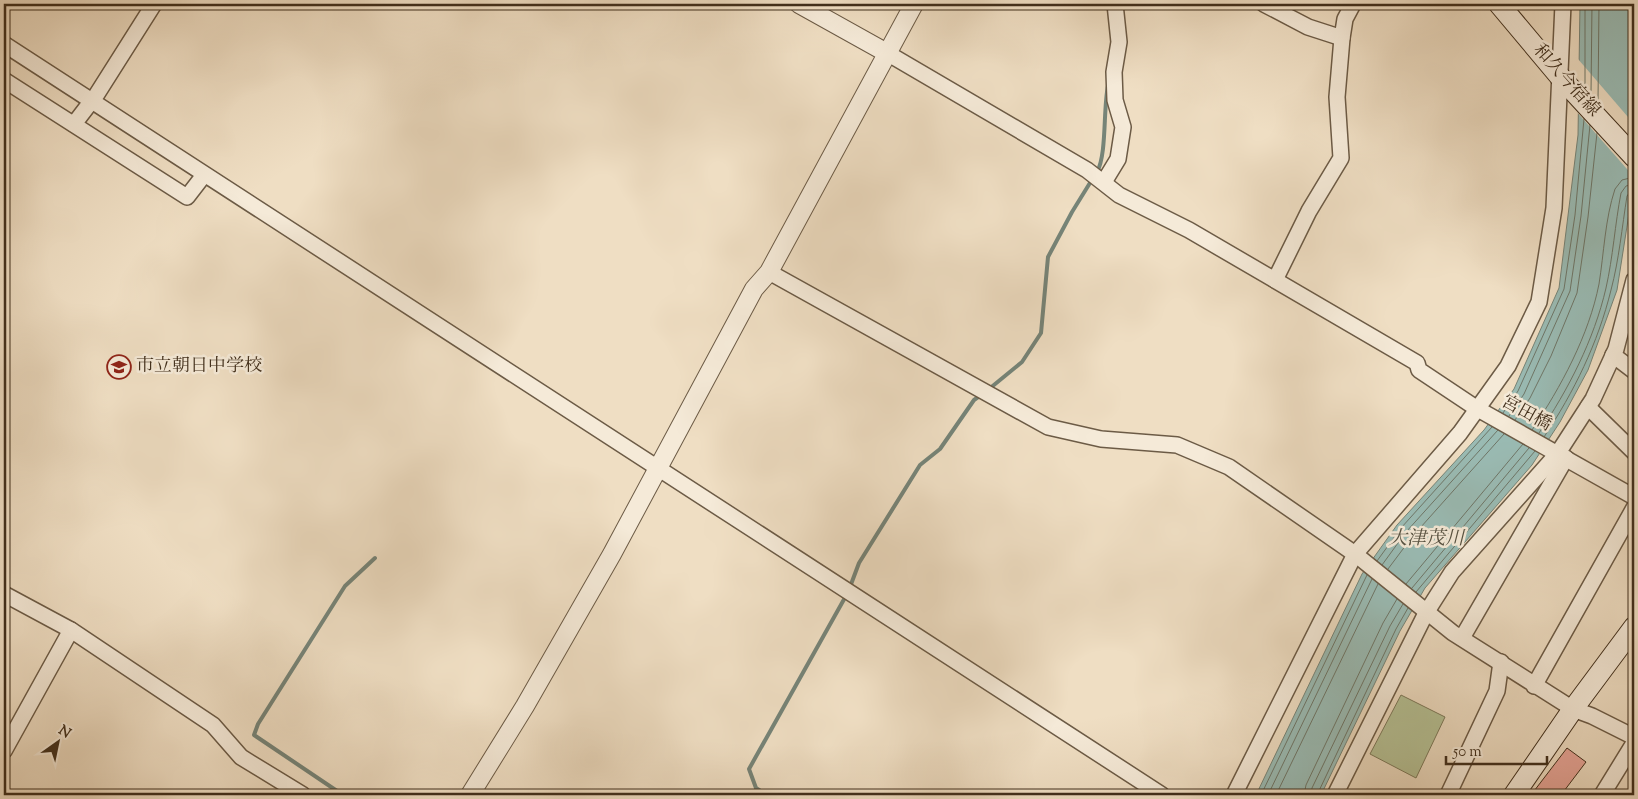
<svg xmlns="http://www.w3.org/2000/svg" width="1638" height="799" viewBox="0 0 1638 799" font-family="'Sorts Mill Goudy','Noto Serif JP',serif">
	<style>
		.green { fill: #b6c296; stroke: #7c7859 }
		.water { fill: #9abcb5; stroke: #768478 }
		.pier { fill: #efdec3 }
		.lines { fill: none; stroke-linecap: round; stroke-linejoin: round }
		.shore { stroke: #6e7668; stroke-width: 1 }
		.stream { stroke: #768478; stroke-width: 4 }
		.building { fill: #e7a598; stroke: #412f1c }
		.minor-casing { stroke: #6c5b46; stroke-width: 18 }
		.tertiary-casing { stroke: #6c5b46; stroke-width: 20 }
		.secondary-casing { stroke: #412f1c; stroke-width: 22 }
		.minor { stroke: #f5ead8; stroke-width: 15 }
		.tertiary { stroke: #f5ead8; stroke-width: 18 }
		.secondary { stroke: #f5ead8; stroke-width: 20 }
		.labels { text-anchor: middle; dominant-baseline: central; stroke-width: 5; stroke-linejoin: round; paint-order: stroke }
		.street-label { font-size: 18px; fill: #412f1c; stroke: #f5ead8 }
		.poi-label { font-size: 18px; fill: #412f1c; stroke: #f5ead8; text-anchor: start }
		.water-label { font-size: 19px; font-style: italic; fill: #575242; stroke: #f5ead8 }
	</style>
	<rect width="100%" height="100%" fill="#efdec3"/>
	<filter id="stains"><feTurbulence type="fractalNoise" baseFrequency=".004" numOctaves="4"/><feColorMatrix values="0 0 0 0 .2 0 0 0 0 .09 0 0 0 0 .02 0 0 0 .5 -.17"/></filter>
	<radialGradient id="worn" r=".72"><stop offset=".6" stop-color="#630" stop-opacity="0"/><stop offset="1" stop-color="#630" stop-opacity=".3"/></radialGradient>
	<polygon class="green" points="1401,695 1445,717 1416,778 1370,754"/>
	<polygon class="water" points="1580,4 1634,4 1633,188 1617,290 1588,370 1560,422 1532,465 1425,588 1400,631 1321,795 1256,795 1362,574 1397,525 1484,430 1514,389 1559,288 1578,135"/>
	<polygon class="pier" points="1578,59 1634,124 1634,177 1576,111"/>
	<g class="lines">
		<g class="shore">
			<polyline points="1585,87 1585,4"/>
			<polyline points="1591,94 1592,4"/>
			<polyline points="1598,102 1599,4"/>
			<polyline points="1503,413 1518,391 1564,289 1575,215 1584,119"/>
			<polyline points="1509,416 1524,394 1570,291 1581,216 1590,125"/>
			<polyline points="1515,420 1530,398 1551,356 1577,293 1588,217 1597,133"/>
			<path d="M1532,430C1561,387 1589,335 1599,284C1604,253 1605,219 1615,189L1622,180L1634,177"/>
			<path d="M1539,433C1568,390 1594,340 1606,288C1613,257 1615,224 1621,193L1626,186L1634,184"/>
			<path d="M1544,437C1574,392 1598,343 1611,290C1619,260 1622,227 1627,196L1630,192L1634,191"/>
			<polyline points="1377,561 1401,528 1492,427"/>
			<polyline points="1382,565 1406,532 1498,430"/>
			<polyline points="1388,569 1412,537 1504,434"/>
			<polyline points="1406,584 1523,444"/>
			<polyline points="1412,588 1529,448"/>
			<polyline points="1416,592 1535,451"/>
			<polyline points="1261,795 1367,575"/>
			<polyline points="1268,795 1372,579"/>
			<polyline points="1276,795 1378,584"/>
			<polyline points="1304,795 1306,785 1383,623 1397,599"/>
			<polyline points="1311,795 1312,788 1390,626 1403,604"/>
			<polyline points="1317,795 1396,629 1408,608"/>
		</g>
		<g class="stream">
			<path d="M1097,172C1107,154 1103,109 1108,86"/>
			<polyline points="989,389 1022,362 1041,333 1048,257 1072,212 1093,178"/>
			<polyline points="850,587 859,563 920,465 940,449 974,400 981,395"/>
			<polyline points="343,795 254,735 258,724 345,586 375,558"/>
			<polyline points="767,795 756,788 749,769 847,594"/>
		</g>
	</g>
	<polygon class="building" points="1567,748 1586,762 1561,795 1531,795"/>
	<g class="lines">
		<g class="minor-casing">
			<g id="minor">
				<polyline points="1264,4 1308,27 1342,38"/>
				<polyline points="4,44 1162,795"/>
				<polyline points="887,53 1087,170 1119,195 1189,230 1417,363 1419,370 1476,408 1634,497"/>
				<polyline points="4,80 187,197 204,175"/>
				<polyline points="74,124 97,94 154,4"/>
				<polyline points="1104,182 1118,159 1123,127 1115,100 1114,72 1119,42 1115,4"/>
				<polyline points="769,272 1048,427 1101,439 1177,445 1229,467 1355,554 1453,633 1573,709 1592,716 1634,737"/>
				<polyline points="1275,280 1309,211 1341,158 1337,97 1342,38 1345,19 1353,4"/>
				<polyline points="1613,355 1634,371"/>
				<polyline points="1588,407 1634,452"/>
				<polyline points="4,594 71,630 213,725 241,757 303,795"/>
				<polyline points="1462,638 1566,458"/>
				<polyline points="1534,686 1634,508"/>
				<polyline points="4,751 71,630"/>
				<polyline points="1234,795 1355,554 1460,433 1508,366 1539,302 1554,208 1563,4"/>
				<polyline points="1335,795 1426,613 1452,572 1558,453 1593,399 1616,349 1634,280"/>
				<polyline points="1448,795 1497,691 1501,662"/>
				<polyline points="1602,795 1634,743"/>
			</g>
		</g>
		<g class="tertiary-casing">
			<g id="tertiary">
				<polyline points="799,4 887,53"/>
				<polyline points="470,795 525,706 612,554 754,289 769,272 914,4"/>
			</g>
		</g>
		<g class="secondary-casing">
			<g id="secondary">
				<polyline points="1499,4 1561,78 1634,157"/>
				<polyline points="1514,795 1573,709 1634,627"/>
			</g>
		</g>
		<use href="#minor" class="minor"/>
		<use href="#tertiary" class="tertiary"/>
		<use href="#secondary" class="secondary"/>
	</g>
	<defs>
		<g id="school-ring" transform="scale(1.25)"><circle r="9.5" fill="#f5ead8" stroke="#8f2418" stroke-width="1.5"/><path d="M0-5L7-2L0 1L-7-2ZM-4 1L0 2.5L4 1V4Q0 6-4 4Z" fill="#8f2418"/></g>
	</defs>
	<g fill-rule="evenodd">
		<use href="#school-ring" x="119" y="367"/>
	</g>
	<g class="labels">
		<g class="street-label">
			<text transform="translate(1566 81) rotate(48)">和久今宿線</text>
			<text transform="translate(1526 414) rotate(29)">宮田橋</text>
		</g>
		<g class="poi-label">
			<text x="136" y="367">市立朝日中学校</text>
		</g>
		<g class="water-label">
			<text x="1426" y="539">大津茂川</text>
		</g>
	</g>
	<rect width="1638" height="799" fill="none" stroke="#efdec3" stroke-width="20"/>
	<rect x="5" y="5" width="1628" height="789" fill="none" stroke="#412f1c" stroke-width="2.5"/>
	<rect x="10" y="10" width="1618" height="779" fill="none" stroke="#412f1c"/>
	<g transform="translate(58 742) rotate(33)" stroke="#f5ead8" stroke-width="4" paint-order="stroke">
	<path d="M0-4L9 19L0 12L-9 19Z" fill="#412f1c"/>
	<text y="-8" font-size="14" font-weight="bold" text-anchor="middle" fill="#412f1c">N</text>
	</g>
	<path d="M1446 756v8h101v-8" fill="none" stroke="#412f1c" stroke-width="2.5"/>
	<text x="1453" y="756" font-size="15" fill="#412f1c" stroke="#f5ead8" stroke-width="4" paint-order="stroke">50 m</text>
	<rect width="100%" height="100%" filter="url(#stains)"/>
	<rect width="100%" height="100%" fill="url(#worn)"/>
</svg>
